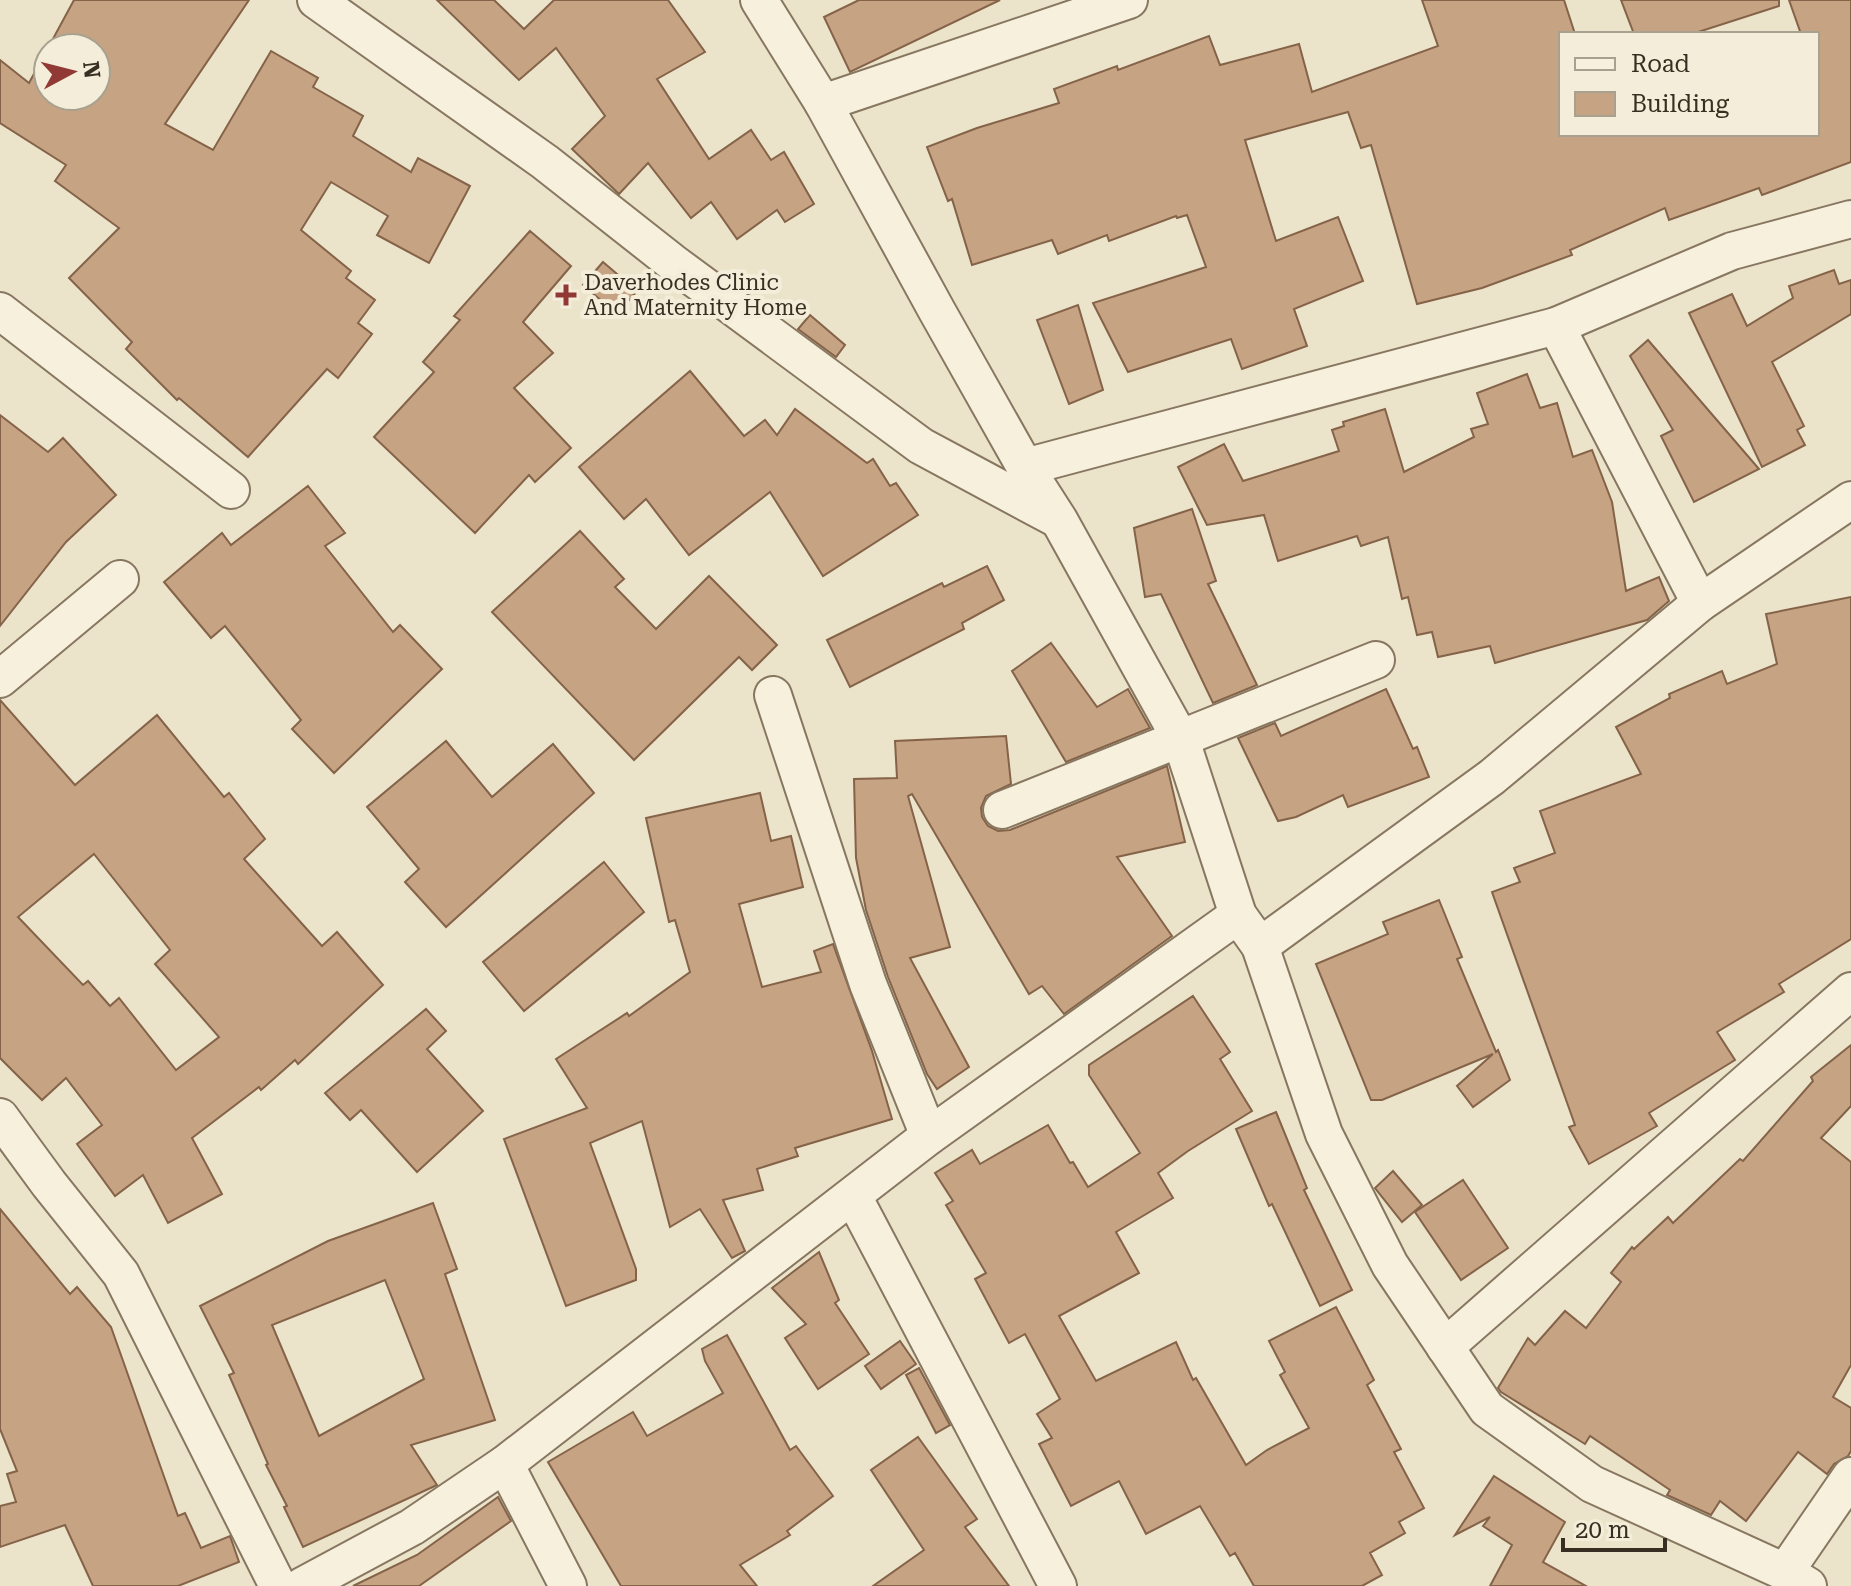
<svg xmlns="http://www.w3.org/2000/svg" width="1851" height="1586" viewBox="0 0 1851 1586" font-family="'Roboto Serif',serif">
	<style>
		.building { fill: #c6a383; stroke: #846348; stroke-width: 2; fill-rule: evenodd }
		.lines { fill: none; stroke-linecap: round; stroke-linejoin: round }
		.minor-casing { stroke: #877760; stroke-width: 40 }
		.minor { stroke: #f7f0dd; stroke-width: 36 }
		.poi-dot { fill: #913935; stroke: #f3edd9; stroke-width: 3 }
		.labels { text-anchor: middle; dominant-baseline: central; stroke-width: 8; stroke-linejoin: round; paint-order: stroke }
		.poi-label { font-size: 22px; fill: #392e22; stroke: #f3edd9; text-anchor: start }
	</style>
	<rect width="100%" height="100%" fill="#ebe3ca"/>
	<g class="building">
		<polygon points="74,0 249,0 165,124 213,150 271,51 318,78 313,87 363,116 353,136 411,172 418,158 470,186 429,263 377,235 388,216 331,182 301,230 351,271 346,278 375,300 358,323 372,334 338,378 327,369 248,457 179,398 177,400 126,349 132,342 69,278 119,228 55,181 66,165 0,123 0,60 29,83 48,48 48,96 96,96 96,48 48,48"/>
		<polygon points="437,0 494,0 524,29 554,0 668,0 705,52 657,79 709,159 751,130 771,160 784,152 814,204 785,222 777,210 737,239 711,202 691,218 648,163 619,194 572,149 605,116 556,48 519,80"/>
		<polygon points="859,0 1000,0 850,72 824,17"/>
		<polygon points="1422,0 1564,0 1575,34 1561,34 1561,134 1817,134 1817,34 1801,34 1789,0 1851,0 1851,162 1762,195 1759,188 1669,220 1665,208 1570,250 1572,255 1482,288 1417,304 1371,145 1361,148 1348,112 1245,140 1276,241 1338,217 1363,281 1294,309 1307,346 1242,369 1231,339 1128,372 1093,303 1206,267 1187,215 1177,218 1176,216 1109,241 1107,235 1058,254 1052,240 972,265 952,199 948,201 927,147 977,128 1059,103 1054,89 1117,66 1118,70 1209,36 1220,65 1299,44 1312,92 1438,46"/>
		<polygon points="1621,0 1779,0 1779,6 1692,34 1634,34"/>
		<polygon points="530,231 571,266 523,322 553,353 514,388 571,448 535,482 529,475 475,533 374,437 434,372 423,362 460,320 454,316"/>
		<polygon points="603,262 637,291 617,314 583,285"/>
		<polygon points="1834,270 1839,284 1851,280 1851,314 1772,362 1804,426 1797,430 1805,445 1762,467 1689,313 1732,294 1747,326 1793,298 1789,286"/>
		<polygon points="1078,305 1103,390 1069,404 1037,320"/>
		<polygon points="810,315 845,345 836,357 798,329"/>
		<polygon points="1648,340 1759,469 1694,502 1661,436 1673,430 1630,356"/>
		<polygon points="690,371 744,436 765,420 777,435 795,409 867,463 873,459 890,486 896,483 918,515 823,576 770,492 689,555 646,499 624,519 579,467"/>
		<polygon points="1527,374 1540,408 1557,403 1573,457 1592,450 1612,502 1626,591 1659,577 1669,601 1647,620 1495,663 1490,646 1438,657 1432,632 1417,635 1408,597 1402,599 1388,537 1361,546 1357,536 1278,561 1264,515 1207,525 1178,467 1224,444 1243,481 1339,451 1332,430 1344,426 1343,422 1385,409 1404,472 1474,437 1471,429 1488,424 1477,393"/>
		<polygon points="0,415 48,452 63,438 116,495 66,542 0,626"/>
		<polygon points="308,486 345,533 325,546 393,632 400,625 442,669 334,773 292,729 301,720 225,626 211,638 164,582 222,533 231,545"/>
		<polygon points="1192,509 1216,581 1208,584 1257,685 1213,703 1161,594 1145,597 1134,528"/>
		<polygon points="580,531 624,579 615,587 656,629 709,576 777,645 752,670 739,657 634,760 492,612"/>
		<polygon points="987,566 1004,600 962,623 964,629 850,687 827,640 942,583 944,587"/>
		<polygon points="1851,597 1851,939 1779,984 1784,992 1717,1032 1735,1060 1649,1113 1657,1126 1589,1164 1569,1127 1575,1125 1492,892 1520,882 1514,868 1555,853 1540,811 1641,774 1616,727 1670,698 1669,694 1722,671 1727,684 1777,664 1766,614"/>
		<polygon points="1051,643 1097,707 1128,689 1150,728 1066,762 1012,671"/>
		<polygon points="1386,689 1413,749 1417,747 1429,777 1348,807 1343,795 1296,817 1278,821 1238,738 1275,723 1281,736"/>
		<path d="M0,700L75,785L157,715L224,797L229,793L265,839L244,859L322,946L337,932L383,985L298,1064L295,1060L261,1090L259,1087L192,1138L222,1194L168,1223L143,1175L115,1196L77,1144L102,1125L66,1078L42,1100L0,1058ZM94,854L170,950L155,964L219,1037L176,1070L119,998L110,1006L88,981L83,985L18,917Z"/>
		<polygon points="1006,736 1011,784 986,796 981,808 982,817 988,826 998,831 1010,830 1167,766 1185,842 1117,857 1172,936 1064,1014 1042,986 1029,994 912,794 908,796 950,947 910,958 969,1067 937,1089 927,1074 888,977 866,910 856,858 854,779 897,778 895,741"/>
		<polygon points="446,741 492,797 553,744 594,793 446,927 405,882 419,869 367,807"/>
		<polygon points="760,793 771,841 791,836 803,887 739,904 762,987 821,972 814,951 833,944 872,1051 892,1119 795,1148 798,1156 757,1169 763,1190 723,1200 745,1251 732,1258 700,1209 670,1227 642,1121 590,1143 636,1269 636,1280 566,1306 504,1139 587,1108 556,1059 627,1013 629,1016 690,972 675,920 669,922 646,818"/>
		<polygon points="604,862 644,912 524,1011 483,962"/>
		<polygon points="1439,900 1462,957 1457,959 1496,1052 1498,1050 1510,1080 1473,1107 1457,1086 1493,1054 1382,1100 1371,1100 1316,964 1388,934 1383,922"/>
		<polygon points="1193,996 1230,1052 1220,1059 1252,1111 1188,1151 1158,1173 1173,1198 1116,1232 1139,1273 1059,1316 1096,1381 1176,1342 1193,1380 1196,1378 1246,1465 1267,1450 1309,1428 1280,1375 1285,1372 1269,1341 1336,1307 1374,1380 1367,1385 1401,1449 1394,1452 1424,1508 1399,1522 1405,1533 1370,1553 1382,1575 1362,1586 1254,1586 1235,1553 1230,1556 1200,1506 1146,1534 1119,1481 1071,1506 1039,1444 1052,1438 1037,1414 1060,1399 1025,1334 1009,1343 975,1279 986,1273 946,1205 953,1201 935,1173 972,1150 980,1164 1048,1125 1070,1163 1073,1162 1088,1187 1140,1153 1089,1075 1089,1065"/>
		<polygon points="426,1009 446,1031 427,1049 483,1111 417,1172 361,1110 350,1120 325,1093"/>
		<polygon points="1851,1045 1851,1106 1821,1138 1851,1162 1851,1365 1833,1397 1851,1408 1851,1451 1848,1456 1834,1464 1827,1474 1798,1452 1746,1521 1720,1501 1711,1515 1667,1495 1670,1490 1590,1436 1585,1444 1501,1392 1498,1388 1528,1338 1535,1345 1565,1311 1586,1328 1621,1282 1611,1273 1632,1247 1634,1249 1668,1217 1673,1223 1740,1159 1743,1161 1813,1081 1811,1077"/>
		<polygon points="1276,1112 1307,1188 1304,1190 1352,1290 1320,1306 1272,1204 1269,1206 1236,1129"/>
		<polygon points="1393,1171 1422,1205 1402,1222 1375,1188"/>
		<polygon points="1463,1180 1508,1248 1461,1280 1415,1212"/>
		<path d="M433,1203L457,1269L445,1274L495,1420L411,1445L437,1485L303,1547L284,1507L287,1506L266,1465L268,1464L229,1375L234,1373L200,1306L328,1241ZM385,1280L424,1379L319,1436L272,1325Z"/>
		<polygon points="0,1209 70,1294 77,1287 111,1327 178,1516 185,1513 201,1548 230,1536 239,1562 178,1586 93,1586 65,1525 0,1547 0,1506 16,1502 7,1474 17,1471 0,1429"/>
		<polygon points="819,1252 839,1300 835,1303 869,1354 818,1389 785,1338 806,1324 772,1288"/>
		<polygon points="727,1335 790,1450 796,1446 833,1496 787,1531 790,1535 740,1565 757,1586 621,1586 548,1462 633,1412 647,1436 723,1393 705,1361 702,1349"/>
		<polygon points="900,1341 916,1364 881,1389 865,1366"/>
		<polygon points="919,1368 950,1425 936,1433 906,1375"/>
		<polygon points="918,1437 977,1519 965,1527 1009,1586 873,1586 924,1550 871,1470"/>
		<polygon points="1494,1476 1565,1522 1543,1562 1586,1586 1490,1586 1512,1545 1483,1526 1490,1517 1455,1535"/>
		<polygon points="498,1497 511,1521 419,1586 353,1586 417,1555"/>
	</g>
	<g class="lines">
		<g class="minor-casing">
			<g id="minor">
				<polyline points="316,0 545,162 672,262 921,446 1057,519"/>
				<polyline points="759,0 823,103 937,311 1025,467 1059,520 1181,740 1238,915 1260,946 1324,1134 1390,1265 1487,1409 1592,1484 1785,1572 1808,1586"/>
				<polyline points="823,103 1129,0"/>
				<polyline points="0,311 231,490"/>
				<polyline points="1556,326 1700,603"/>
				<polyline points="1025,467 1556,326 1732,251 1851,219"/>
				<polyline points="0,679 120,579"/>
				<polyline points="773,695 868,984 929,1136"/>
				<polyline points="1002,810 1376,660"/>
				<polyline points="1260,946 1492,777 1700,603 1851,500"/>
				<polyline points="0,1117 49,1184 121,1274 278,1586"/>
				<polyline points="853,1196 1058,1586"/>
				<polyline points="1445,1347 1851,991"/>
				<polyline points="505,1464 568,1586"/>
				<polyline points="1785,1572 1851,1476"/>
				<polyline points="302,1586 412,1527 505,1464 929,1136 1238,915"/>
			</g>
		</g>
		<use href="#minor" class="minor"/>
	</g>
	<path class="poi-dot" d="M562 283h8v8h8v8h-8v8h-8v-8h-8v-8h8z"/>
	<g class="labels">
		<g class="poi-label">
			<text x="584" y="282">Daverhodes Clinic<tspan x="584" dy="25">And Maternity Home</tspan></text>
		</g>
	</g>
	<rect x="1559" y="32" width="260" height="104" fill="#f3edd9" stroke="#a9a190" stroke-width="2"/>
	<rect x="1575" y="58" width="40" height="12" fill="#f7f0dd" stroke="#a9a190" stroke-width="2"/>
	<text x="1631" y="72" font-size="24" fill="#392e22">Road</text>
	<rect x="1575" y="92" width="40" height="24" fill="#c6a383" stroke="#a9a190" stroke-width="2"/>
	<text x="1631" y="112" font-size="24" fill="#392e22">Building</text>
	<g transform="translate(72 72) rotate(83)"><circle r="38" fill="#f3edd9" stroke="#a9a190" stroke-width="2"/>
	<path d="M0-6L14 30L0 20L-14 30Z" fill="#913935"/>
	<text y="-12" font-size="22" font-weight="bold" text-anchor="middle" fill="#392e22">N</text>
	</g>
	<path d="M1563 1538v12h102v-12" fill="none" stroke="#392e22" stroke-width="4"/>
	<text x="1575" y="1538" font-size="24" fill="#392e22" stroke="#f3edd9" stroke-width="6" paint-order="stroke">20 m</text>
</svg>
